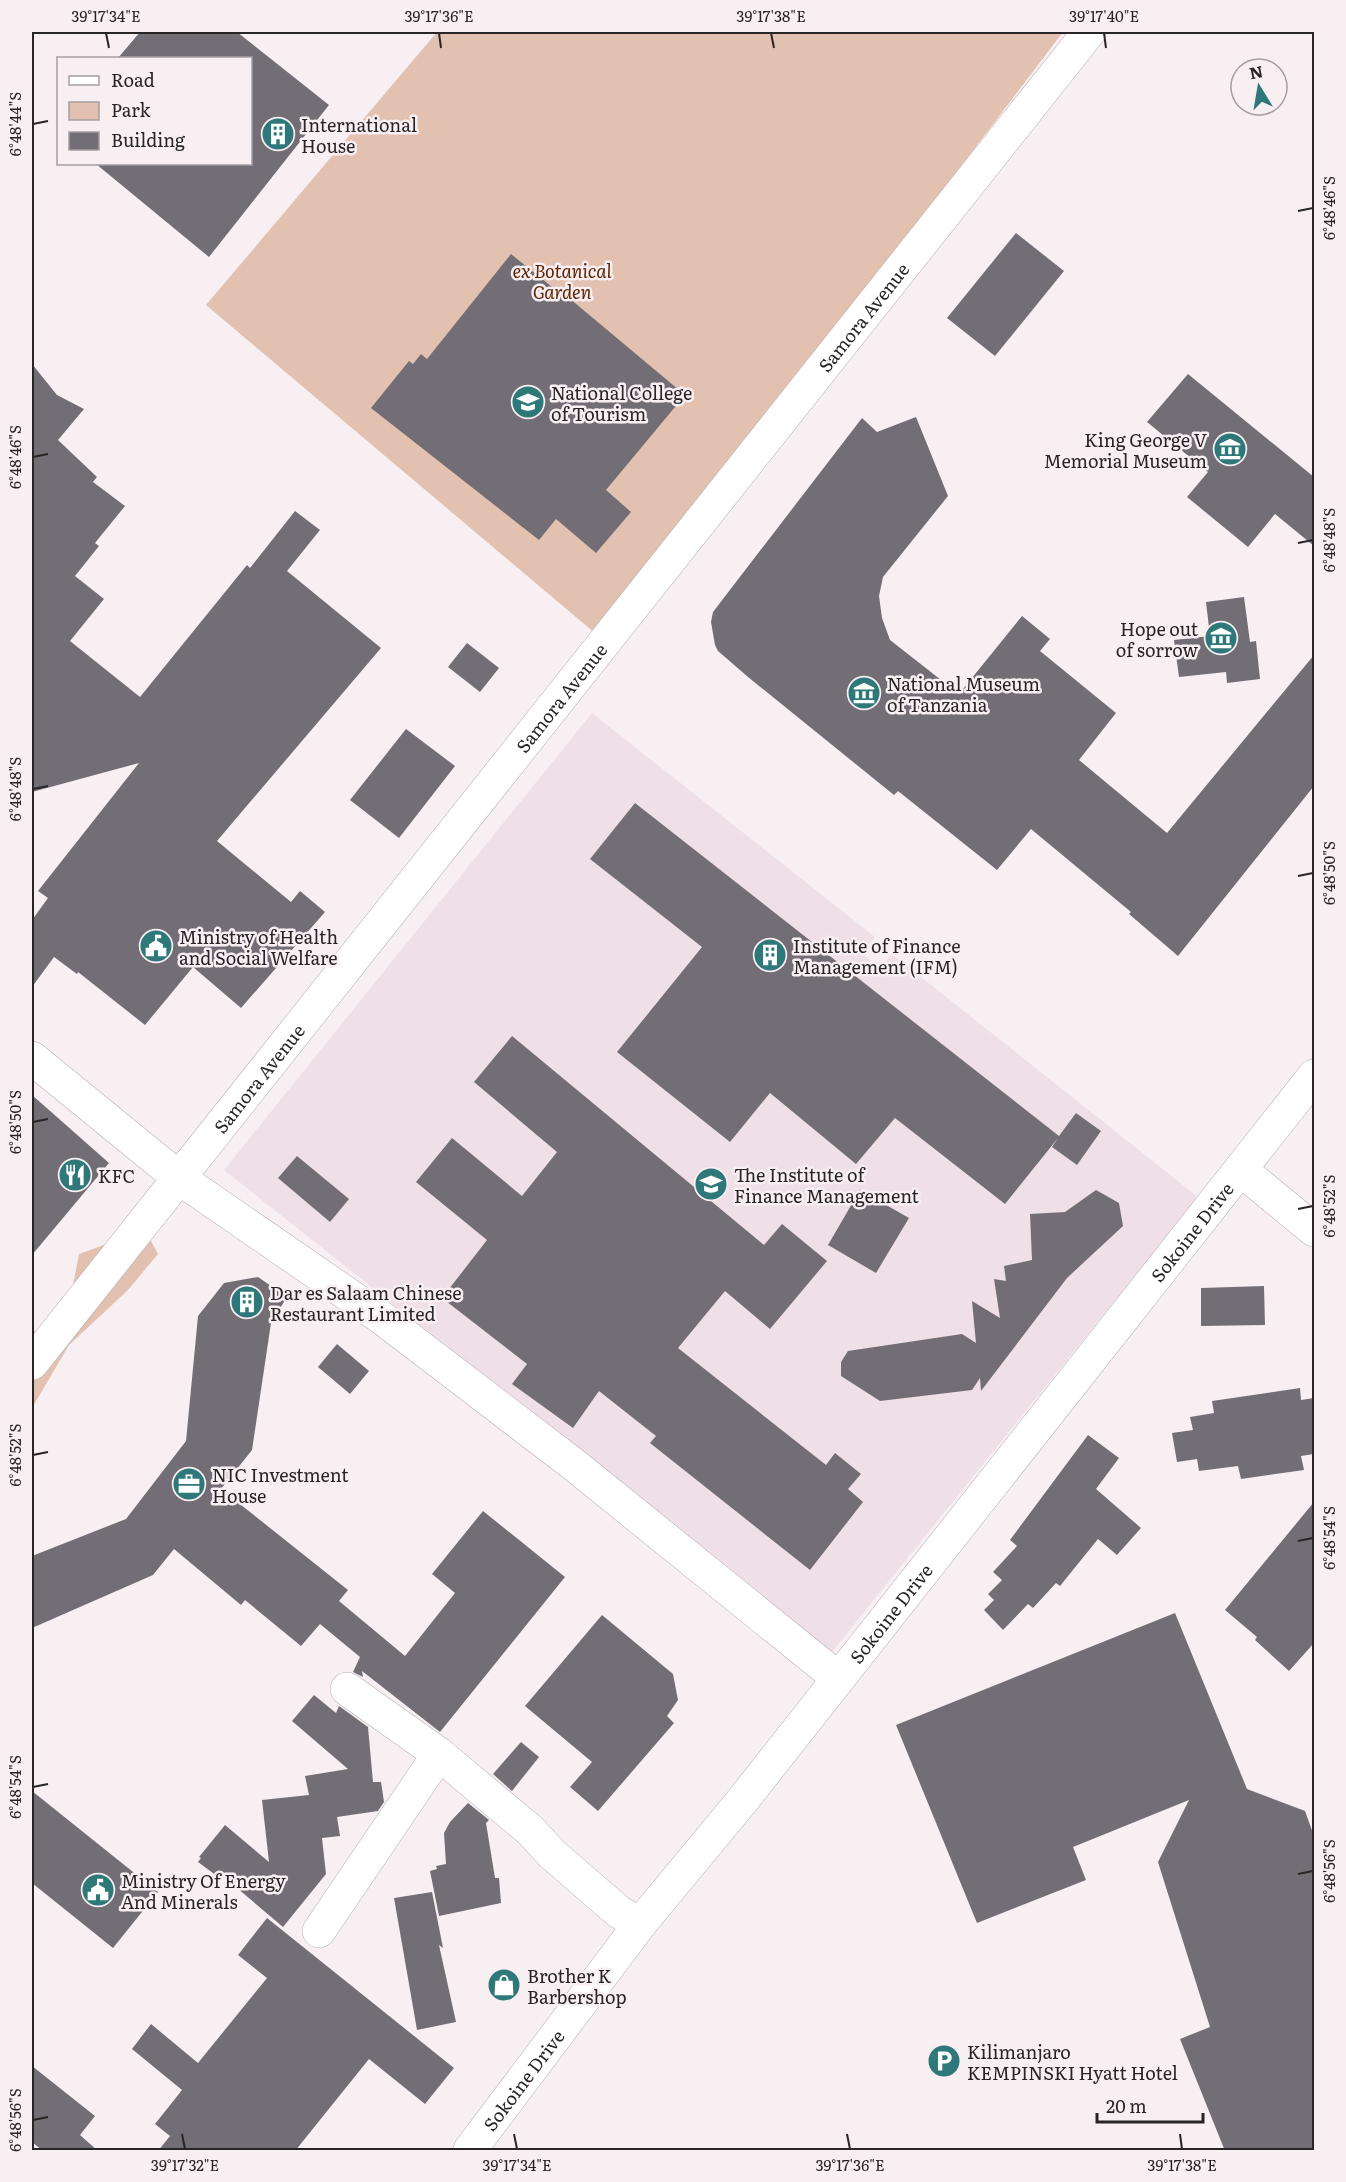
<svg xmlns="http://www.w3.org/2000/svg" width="1346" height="2182" viewBox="0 0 1346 2182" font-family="Literata,serif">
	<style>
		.built { fill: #efdfe6 }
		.green { fill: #e3c1b1 }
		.building { fill: #736e75 }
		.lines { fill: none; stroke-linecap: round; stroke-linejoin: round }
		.minor-casing { stroke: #b6adb1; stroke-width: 34 }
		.tertiary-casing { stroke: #b6adb1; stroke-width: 34 }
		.minor { stroke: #fff; stroke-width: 33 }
		.tertiary { stroke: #fff; stroke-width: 33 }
		.ticks { fill: none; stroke: #282527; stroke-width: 2 }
		.labels { text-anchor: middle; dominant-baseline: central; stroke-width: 5; stroke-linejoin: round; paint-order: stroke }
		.poi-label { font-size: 18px; fill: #282527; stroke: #f8eff3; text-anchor: start }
		.park-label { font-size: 18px; font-style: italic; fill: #5e2400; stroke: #f8eff3 }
		.street-label { font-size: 18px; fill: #282527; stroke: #f8eff3 }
		.neatline { fill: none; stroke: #282527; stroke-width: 2 }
		.ticks-label { font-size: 15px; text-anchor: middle; fill: #282527 }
	</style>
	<rect width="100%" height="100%" fill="#f8eff3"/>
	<polygon class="built" points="592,713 875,937 862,954 881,968 892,954 1198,1197 832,1652 224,1170"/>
	<g class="green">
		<polygon points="437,32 1063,32 602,639 206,305"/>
		<polygon points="145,1230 158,1254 128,1290 69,1345 32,1408 32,1332 66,1322 79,1254"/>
	</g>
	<g class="building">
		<polygon points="140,32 237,32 329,105 209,257 96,164 250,164 250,58 118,58"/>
		<polygon points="1016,233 1064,271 995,356 947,318"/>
		<polygon points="511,254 567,299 569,298 685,395 606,490 631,512 596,553 556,519 539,540 371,408 409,361 413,364 421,354 427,359"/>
		<polygon points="32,364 57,395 84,409 58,440 97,477 93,482 125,506 95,543 99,546 75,576 104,599 70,641 140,697 247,565 250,568 295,511 320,530 287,571 381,648 217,841 291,902 300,891 325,912 241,1008 193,967 145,1025 78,972 77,974 54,957 32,987 32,920 48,898 38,891 139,763 32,792"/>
		<polygon points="1188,374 1314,477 1314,546 1275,514 1248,547 1187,497 1208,472 1147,422"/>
		<polygon points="916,417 948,496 883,577 879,596 882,618 890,640 959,694 1022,616 1050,639 1040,651 1116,713 1079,760 1167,833 1314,655 1314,786 1178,956 1129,914 1131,912 1031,829 997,870 898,791 894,795 748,677 718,651 715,645 711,622 713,612 862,418 877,432"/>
		<polygon points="1244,597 1250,642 1256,641 1260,679 1227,683 1226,672 1179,677 1174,640 1210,636 1206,602"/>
		<polygon points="467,643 499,668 480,692 448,667"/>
		<polygon points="406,729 455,766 399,838 350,800"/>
		<polygon points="635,803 1059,1136 1076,1113 1101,1131 1077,1165 1052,1147 1058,1138 1005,1204 895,1118 856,1164 770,1093 730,1142 617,1052 702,947 590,859"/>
		<polygon points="512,1036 764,1245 782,1224 827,1261 770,1329 725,1291 678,1348 826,1465 835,1453 861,1474 848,1489 863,1502 810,1570 650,1443 656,1436 599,1391 573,1428 512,1384 527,1364 442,1298 487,1240 416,1182 452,1138 522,1196 557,1152 474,1082"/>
		<polygon points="32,1095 109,1163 32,1255"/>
		<polygon points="297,1156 349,1199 330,1222 278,1178"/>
		<polygon points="860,1190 909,1218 876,1273 828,1245"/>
		<polygon points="1096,1190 1119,1203 1123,1226 1067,1278 981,1391 980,1378 972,1390 880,1401 841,1376 841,1362 848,1351 962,1334 976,1343 972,1301 1000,1318 994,1279 1006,1281 1004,1266 1032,1260 1030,1214 1065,1212"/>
		<polygon points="258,1277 287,1297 271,1323 252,1450 221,1489 348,1590 339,1601 405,1656 455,1593 432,1574 483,1511 565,1577 440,1732 362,1671 363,1677 353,1672 360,1657 320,1624 301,1646 245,1600 241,1605 174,1549 153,1575 32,1628 32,1556 126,1519 186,1441 198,1316 224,1283"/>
		<polygon points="1264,1286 1265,1325 1201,1326 1201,1288"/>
		<polygon points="337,1344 369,1371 350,1394 318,1367"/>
		<polygon points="1300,1388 1301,1400 1314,1398 1314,1454 1301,1456 1304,1470 1241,1479 1238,1466 1199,1471 1197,1459 1177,1462 1172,1433 1193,1430 1190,1417 1214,1413 1212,1401"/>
		<polygon points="1088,1435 1119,1458 1096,1489 1141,1528 1117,1555 1098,1539 1060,1586 1056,1583 1033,1608 1028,1604 1003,1630 984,1610 994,1600 988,1594 1002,1580 993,1572 1017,1546 1010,1540"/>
		<polygon points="1314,1502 1314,1643 1289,1671 1255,1640 1257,1637 1225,1610"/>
		<polygon points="1175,1613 1247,1789 1305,1811 1314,1836 1314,2151 1225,2151 1180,2039 1210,2027 1158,1862 1189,1800 1073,1847 1086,1880 977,1923 896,1725"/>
		<polygon points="602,1615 673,1674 678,1700 667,1716 674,1723 598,1811 570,1787 592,1762 525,1706"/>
		<polygon points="314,1695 336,1713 339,1706 368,1727 373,1782 381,1782 384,1802 378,1811 337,1817 340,1836 322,1838 326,1874 283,1927 224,1877 221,1879 198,1862 201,1858 199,1857 225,1825 269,1862 262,1800 309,1795 305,1776 348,1769 292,1721"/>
		<polygon points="521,1742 539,1757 512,1791 493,1774"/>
		<polygon points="32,1791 158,1892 113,1948 32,1883"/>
		<polygon points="468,1803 489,1820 486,1823 495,1878 499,1878 501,1903 439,1916 430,1871 437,1869 436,1866 446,1864 444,1833 450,1822"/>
		<polygon points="432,1892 443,1948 439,1945 456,2022 417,2030 394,1898"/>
		<polygon points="267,1918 454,2068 425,2104 369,2059 295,2151 158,2151 170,2136 155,2124 182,2090 132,2049 151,2024 198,2063 267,1978 238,1955"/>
		<polygon points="32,2066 95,2116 80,2135 98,2151 43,2151 32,2142"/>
	</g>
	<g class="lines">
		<g class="minor-casing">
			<g id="minor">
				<polyline points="32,1058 179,1178 382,1318 573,1464 838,1678"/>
				<polyline points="1241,1170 1314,1230"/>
				<polyline points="347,1689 439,1754 531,1831 552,1854 619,1912 640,1924"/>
				<polyline points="319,1931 439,1754"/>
			</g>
		</g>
		<g class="tertiary-casing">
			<g id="tertiary">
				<path id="s1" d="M32,1363L1089,32"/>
				<path id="s2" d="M470,2150L640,1924L742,1801L1314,1076"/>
			</g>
		</g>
		<use href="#minor" class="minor"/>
		<use href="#tertiary" class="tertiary"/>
	</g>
	<path class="ticks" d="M106,33L109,48M439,33L441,48M771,33L774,48M1104,33L1106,48M33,124L48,121M1298,211L1313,208M33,457L48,454M1298,543L1313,540M33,789L48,786M1298,876L1313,873M33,1122L48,1119M1298,1209L1313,1206M33,1455L48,1452M1298,1541L1313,1538M33,1787L48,1784M1298,1874L1313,1871M33,2120L48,2117M182,2134L185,2149M514,2134L517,2149M847,2134L850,2149M1180,2134L1182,2149"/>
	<defs>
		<g id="building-disc" transform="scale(1.725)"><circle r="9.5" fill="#2e7879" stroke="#f8eff3"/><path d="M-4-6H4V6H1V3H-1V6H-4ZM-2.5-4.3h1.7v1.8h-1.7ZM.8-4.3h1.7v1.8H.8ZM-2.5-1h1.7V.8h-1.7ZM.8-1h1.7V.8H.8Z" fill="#fff"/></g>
		<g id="university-disc" transform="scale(1.725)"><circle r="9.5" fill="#2e7879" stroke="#f8eff3"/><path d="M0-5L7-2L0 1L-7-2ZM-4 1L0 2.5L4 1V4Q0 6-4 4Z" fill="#fff"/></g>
		<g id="museum-disc" transform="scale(1.725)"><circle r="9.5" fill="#2e7879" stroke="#f8eff3"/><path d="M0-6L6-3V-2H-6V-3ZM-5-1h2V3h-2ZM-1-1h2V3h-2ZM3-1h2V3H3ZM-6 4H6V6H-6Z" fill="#fff"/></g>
		<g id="civic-disc" transform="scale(1.725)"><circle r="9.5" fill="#2e7879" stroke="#f8eff3"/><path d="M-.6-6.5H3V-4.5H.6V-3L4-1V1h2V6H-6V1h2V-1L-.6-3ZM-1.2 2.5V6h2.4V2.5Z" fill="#fff"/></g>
		<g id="restaurant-disc" transform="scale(1.725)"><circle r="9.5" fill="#2e7879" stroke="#f8eff3"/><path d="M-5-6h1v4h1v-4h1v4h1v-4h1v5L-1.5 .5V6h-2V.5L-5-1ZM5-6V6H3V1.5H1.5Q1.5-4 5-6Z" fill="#fff"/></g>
		<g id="office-disc" transform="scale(1.725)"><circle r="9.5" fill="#2e7879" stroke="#f8eff3"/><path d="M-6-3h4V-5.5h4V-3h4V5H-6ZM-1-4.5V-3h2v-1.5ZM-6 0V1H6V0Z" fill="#fff"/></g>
		<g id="shop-disc" transform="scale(1.725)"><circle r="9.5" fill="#2e7879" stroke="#f8eff3"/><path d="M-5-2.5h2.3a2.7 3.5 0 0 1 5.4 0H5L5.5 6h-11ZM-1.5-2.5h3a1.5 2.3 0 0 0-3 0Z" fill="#fff"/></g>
		<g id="parking-disc" transform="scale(1.725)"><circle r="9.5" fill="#2e7879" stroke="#f8eff3"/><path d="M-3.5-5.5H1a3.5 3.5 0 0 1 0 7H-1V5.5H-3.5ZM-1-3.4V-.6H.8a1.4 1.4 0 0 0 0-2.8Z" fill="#fff"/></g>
	</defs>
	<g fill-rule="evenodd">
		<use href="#building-disc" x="278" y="134"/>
		<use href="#university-disc" x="528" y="402"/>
		<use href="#museum-disc" x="1230" y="449"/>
		<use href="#museum-disc" x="1221" y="638"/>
		<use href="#museum-disc" x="864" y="693"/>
		<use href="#civic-disc" x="156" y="946"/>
		<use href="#building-disc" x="770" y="955"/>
		<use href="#restaurant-disc" x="75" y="1175"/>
		<use href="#university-disc" x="711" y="1184"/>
		<use href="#building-disc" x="247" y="1302"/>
		<use href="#office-disc" x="189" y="1484"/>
		<use href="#civic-disc" x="98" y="1890"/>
		<use href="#shop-disc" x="504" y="1985"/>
		<use href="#parking-disc" x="944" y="2061"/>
	</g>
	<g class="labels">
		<g class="poi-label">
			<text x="301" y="124">International<tspan x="301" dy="21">House</tspan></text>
			<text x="551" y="392">National College<tspan x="551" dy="21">of Tourism</tspan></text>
			<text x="1207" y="439" text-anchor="end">King George V<tspan x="1207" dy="21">Memorial Museum</tspan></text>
			<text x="1198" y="628" text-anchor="end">Hope out<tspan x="1198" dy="21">of sorrow</tspan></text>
			<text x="887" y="683">National Museum<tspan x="887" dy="21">of Tanzania</tspan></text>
			<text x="179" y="936">Ministry of Health<tspan x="179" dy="21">and Social Welfare</tspan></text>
			<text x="793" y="945">Institute of Finance<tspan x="793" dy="21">Management (IFM)</tspan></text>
			<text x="734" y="1174">The Institute of<tspan x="734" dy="21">Finance Management</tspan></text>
			<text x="98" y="1175">KFC</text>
			<text x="270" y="1292">Dar es Salaam Chinese<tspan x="270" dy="21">Restaurant Limited</tspan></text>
			<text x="212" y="1474">NIC Investment<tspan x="212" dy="21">House</tspan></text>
			<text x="121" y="1880">Ministry Of Energy<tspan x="121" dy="21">And Minerals</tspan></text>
			<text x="527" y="1975">Brother K<tspan x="527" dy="21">Barbershop</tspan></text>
			<text x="967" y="2051">Kilimanjaro<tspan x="967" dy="21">KEMPINSKI Hyatt Hotel</tspan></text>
		</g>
		<g class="park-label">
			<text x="562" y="270">ex Botanical<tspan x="562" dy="21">Garden</tspan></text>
		</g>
		<g class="street-label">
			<text stroke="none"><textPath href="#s1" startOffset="1336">Samora Avenue</textPath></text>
			<text stroke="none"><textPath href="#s1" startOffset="850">Samora Avenue</textPath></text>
			<text stroke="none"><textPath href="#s1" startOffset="364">Samora Avenue</textPath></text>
			<text stroke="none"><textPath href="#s2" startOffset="1168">Sokoine Drive</textPath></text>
			<text stroke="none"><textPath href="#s2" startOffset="682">Sokoine Drive</textPath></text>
			<text stroke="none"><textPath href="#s2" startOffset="88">Sokoine Drive</textPath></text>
		</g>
	</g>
	<rect width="1346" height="2182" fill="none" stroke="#f8eff3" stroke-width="66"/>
	<rect x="57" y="57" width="195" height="108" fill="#f8eff3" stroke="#a59ea1" stroke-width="1.5"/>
	<rect x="69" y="76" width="30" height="9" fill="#ffffff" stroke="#a59ea1" stroke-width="1.5"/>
	<text x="111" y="87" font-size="18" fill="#282527">Road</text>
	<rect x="69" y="102" width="30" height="18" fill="#e3c1b1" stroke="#a59ea1" stroke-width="1.5"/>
	<text x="111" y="117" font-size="18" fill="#282527">Park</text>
	<rect x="69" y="132" width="30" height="18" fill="#736e75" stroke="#a59ea1" stroke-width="1.5"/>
	<text x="111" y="147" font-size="18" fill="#282527">Building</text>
	<g transform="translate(1259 87) rotate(349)"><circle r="28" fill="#f8eff3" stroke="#a59ea1" stroke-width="1.5"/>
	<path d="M0-4.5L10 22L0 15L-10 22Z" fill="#2e7879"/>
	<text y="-9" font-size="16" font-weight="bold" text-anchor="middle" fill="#282527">N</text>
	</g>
	<path d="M1097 2113v9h106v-9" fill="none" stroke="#282527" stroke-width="3"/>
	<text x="1106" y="2113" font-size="18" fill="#282527" stroke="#f8eff3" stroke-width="4.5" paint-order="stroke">20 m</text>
	<rect x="33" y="33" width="1280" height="2116" class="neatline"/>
	<g class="ticks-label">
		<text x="106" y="22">39°17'34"E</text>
		<text x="439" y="22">39°17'36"E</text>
		<text x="771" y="22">39°17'38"E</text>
		<text x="1104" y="22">39°17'40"E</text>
		<text transform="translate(16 124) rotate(-90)" y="5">6°48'44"S</text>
		<text transform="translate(1330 208) rotate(-90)" y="5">6°48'46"S</text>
		<text transform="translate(16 457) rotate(-90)" y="5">6°48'46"S</text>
		<text transform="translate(1330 540) rotate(-90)" y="5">6°48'48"S</text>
		<text transform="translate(16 789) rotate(-90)" y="5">6°48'48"S</text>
		<text transform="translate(1330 873) rotate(-90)" y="5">6°48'50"S</text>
		<text transform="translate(16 1122) rotate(-90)" y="5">6°48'50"S</text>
		<text transform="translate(1330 1206) rotate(-90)" y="5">6°48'52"S</text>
		<text transform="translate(16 1455) rotate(-90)" y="5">6°48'52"S</text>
		<text transform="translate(1330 1538) rotate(-90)" y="5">6°48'54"S</text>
		<text transform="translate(16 1787) rotate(-90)" y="5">6°48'54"S</text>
		<text transform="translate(1330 1871) rotate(-90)" y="5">6°48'56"S</text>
		<text transform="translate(16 2120) rotate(-90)" y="5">6°48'56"S</text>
		<text x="185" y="2171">39°17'32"E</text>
		<text x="517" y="2171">39°17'34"E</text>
		<text x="850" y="2171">39°17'36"E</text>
		<text x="1182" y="2171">39°17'38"E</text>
	</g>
</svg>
